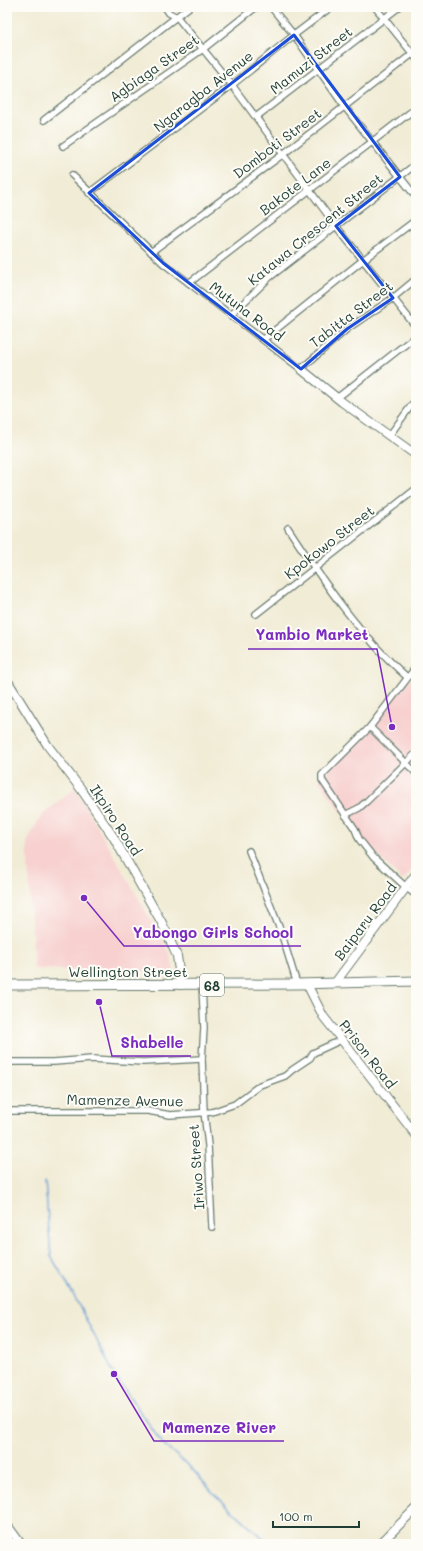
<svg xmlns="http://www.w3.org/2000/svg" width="423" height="1551" viewBox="0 0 423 1551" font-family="Mali,sans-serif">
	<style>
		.built { fill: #f7d0cf }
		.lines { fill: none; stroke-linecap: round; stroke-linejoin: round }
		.stream { stroke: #669ed4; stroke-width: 1.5 }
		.street-casing { stroke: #687a6d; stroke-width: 8 }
		.secondary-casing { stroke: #687a6d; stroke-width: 10 }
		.primary-casing { stroke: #687a6d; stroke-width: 11 }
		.street { stroke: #fff; stroke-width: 5.5 }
		.secondary { stroke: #fff; stroke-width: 8 }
		.primary { stroke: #fff; stroke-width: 9 }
		.marked { fill: none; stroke: #1d4ed8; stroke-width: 3; stroke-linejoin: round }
		.labels { text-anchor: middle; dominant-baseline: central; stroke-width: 4; stroke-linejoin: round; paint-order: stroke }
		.shield { fill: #fdfcf7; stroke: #62766e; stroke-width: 1 }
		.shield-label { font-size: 13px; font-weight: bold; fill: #1f3d34 }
		.street-label { font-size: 14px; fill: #1f3d34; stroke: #fdfcf7 }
		.leader { fill: none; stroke: #7b2cbf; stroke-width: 1.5 }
		.callout-dot { fill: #7b2cbf; stroke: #fdfcf7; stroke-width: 1.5 }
		.callout-label { font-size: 15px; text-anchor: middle; font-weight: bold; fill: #7b2cbf; stroke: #fdfcf7; stroke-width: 4; stroke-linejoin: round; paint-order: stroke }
	</style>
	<rect width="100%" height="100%" fill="#fdfcf7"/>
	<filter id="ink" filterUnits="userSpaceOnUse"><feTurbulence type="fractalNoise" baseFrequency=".025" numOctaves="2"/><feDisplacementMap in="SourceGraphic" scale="8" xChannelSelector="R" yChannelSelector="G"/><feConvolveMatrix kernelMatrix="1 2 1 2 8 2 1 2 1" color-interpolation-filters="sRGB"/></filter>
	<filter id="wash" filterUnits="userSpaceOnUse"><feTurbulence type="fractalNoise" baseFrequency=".012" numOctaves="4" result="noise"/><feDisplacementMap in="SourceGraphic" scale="16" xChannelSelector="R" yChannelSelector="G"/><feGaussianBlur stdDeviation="0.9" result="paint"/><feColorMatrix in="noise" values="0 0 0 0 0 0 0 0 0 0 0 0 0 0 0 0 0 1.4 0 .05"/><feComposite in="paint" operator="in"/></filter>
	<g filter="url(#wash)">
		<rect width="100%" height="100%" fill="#f1ecd6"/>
		<g class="built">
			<polygon points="416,673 416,865 403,881 358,835 319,781"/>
			<polygon points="75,788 170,953 174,972 34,969 27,843 34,828 43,814"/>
		</g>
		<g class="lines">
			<polyline class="stream" points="45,1181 51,1256 73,1294 114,1374 161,1442 192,1469 214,1494 270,1544"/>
		</g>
	</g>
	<g filter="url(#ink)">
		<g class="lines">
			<g class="street-casing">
				<g id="street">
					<polyline points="165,7 169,13 177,17 232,85 336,226 416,327"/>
					<polyline points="271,7 294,35 344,106 416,197"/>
					<polyline points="375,7 416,58"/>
					<polyline points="256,117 399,7"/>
					<polyline points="44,120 189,7"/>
					<polyline points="63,146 203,49 256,7"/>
					<polyline points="72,175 163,263 301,369 347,329 393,298 416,279"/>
					<polyline points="89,193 232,85 294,35 331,7"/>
					<polyline points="151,252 282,155 416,51"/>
					<polyline points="189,283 416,108"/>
					<polyline points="231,315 270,277 416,164"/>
					<polyline points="264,339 363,260 416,220"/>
					<polyline points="337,398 416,336"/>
					<polyline points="389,436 416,399"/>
					<path d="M288,528C322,580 360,636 407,677"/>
					<polyline points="256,614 416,489"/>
					<polyline points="416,667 370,727 322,775 322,780 355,829 359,839 374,858 407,888 416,895"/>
					<polyline points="370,727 416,773"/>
					<polyline points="345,815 359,808 367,801 416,753"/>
					<polyline points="249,851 281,932 297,984"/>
					<polyline points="7,963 8,964 7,967"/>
					<polyline points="202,985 204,1028 202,1059 204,1112 208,1145 212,1227"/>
					<polyline points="7,1062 54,1062 92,1059 143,1062 202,1059"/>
					<polyline points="7,1111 148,1111 170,1115 212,1112 235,1104 260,1085 285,1076 292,1070 310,1058 313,1053 341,1040"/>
					<polyline points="410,1127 416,1121"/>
				</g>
			</g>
			<g class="secondary-casing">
				<g id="secondary">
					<polyline points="301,369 342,402 416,455"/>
					<polyline points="7,680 48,746 81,789 114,838 162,923 177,956 181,985"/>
					<polyline points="335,983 416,874"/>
					<polyline points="307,984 323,1016 416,1135"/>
					<polyline points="7,1525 21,1544"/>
					<polyline points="380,1544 416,1508"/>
				</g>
			</g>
			<g class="primary-casing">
				<polyline id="primary" points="7,985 297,984 416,981"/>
			</g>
			<use href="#street" class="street"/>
			<use href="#secondary" class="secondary"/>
			<use href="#primary" class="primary"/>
		</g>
	</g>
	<path class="marked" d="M294,35L400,177L336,226L393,298L347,329L301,369L163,263L89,193Z"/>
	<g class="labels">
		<rect class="shield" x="200" y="974" width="24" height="22" rx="3"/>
		<g class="shield-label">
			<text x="212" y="985">68</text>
		</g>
		<g class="street-label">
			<text transform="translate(311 60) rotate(-38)">Mamuzi Street</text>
			<text transform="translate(154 68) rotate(-35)">Agbiaga Street</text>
			<text transform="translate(203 91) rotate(-38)">Ngaragba Avenue</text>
			<text transform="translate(277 143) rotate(-37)">Domboti Street</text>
			<text transform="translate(295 186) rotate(-37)">Bakote Lane</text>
			<text transform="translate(315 229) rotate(-39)">Katawa Crescent Street</text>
			<text transform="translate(247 311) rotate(37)">Mutuna Road</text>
			<text transform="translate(351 314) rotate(-37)">Tabitta Street</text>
			<text transform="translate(329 542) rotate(-38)">Kpokowo Street</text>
			<text transform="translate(116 820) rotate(57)">Ikpiro Road</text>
			<text transform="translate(365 921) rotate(-53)">Baiparu Road</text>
			<text x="128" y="971">Wellington Street</text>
			<text transform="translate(368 1054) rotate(52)">Prison Road</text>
			<text transform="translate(125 1100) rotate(1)">Mamenze Avenue</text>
			<text transform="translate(196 1167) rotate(-94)">Iriwo Street</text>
		</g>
	</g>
	<path class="leader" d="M392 727L377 649H248M84 898L124 946H301M99 1002L112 1056H191M114 1374L154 1441H284"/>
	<g class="callout-dot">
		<circle cx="392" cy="727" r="4"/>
		<circle cx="84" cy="898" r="4"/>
		<circle cx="99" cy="1002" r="4"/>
		<circle cx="114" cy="1374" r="4"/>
	</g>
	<g class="callout-label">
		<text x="312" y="640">Yambio Market</text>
		<text x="213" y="938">Yabongo Girls School</text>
		<text x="152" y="1048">Shabelle</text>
		<text x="219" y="1433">Mamenze River</text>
	</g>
	<rect width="423" height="1551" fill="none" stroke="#fdfcf7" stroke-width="24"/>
	<path d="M273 1521v6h86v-6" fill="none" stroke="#1f3d34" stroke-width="2"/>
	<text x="279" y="1521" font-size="12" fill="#1f3d34" stroke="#fdfcf7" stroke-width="3" paint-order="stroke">100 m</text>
</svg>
